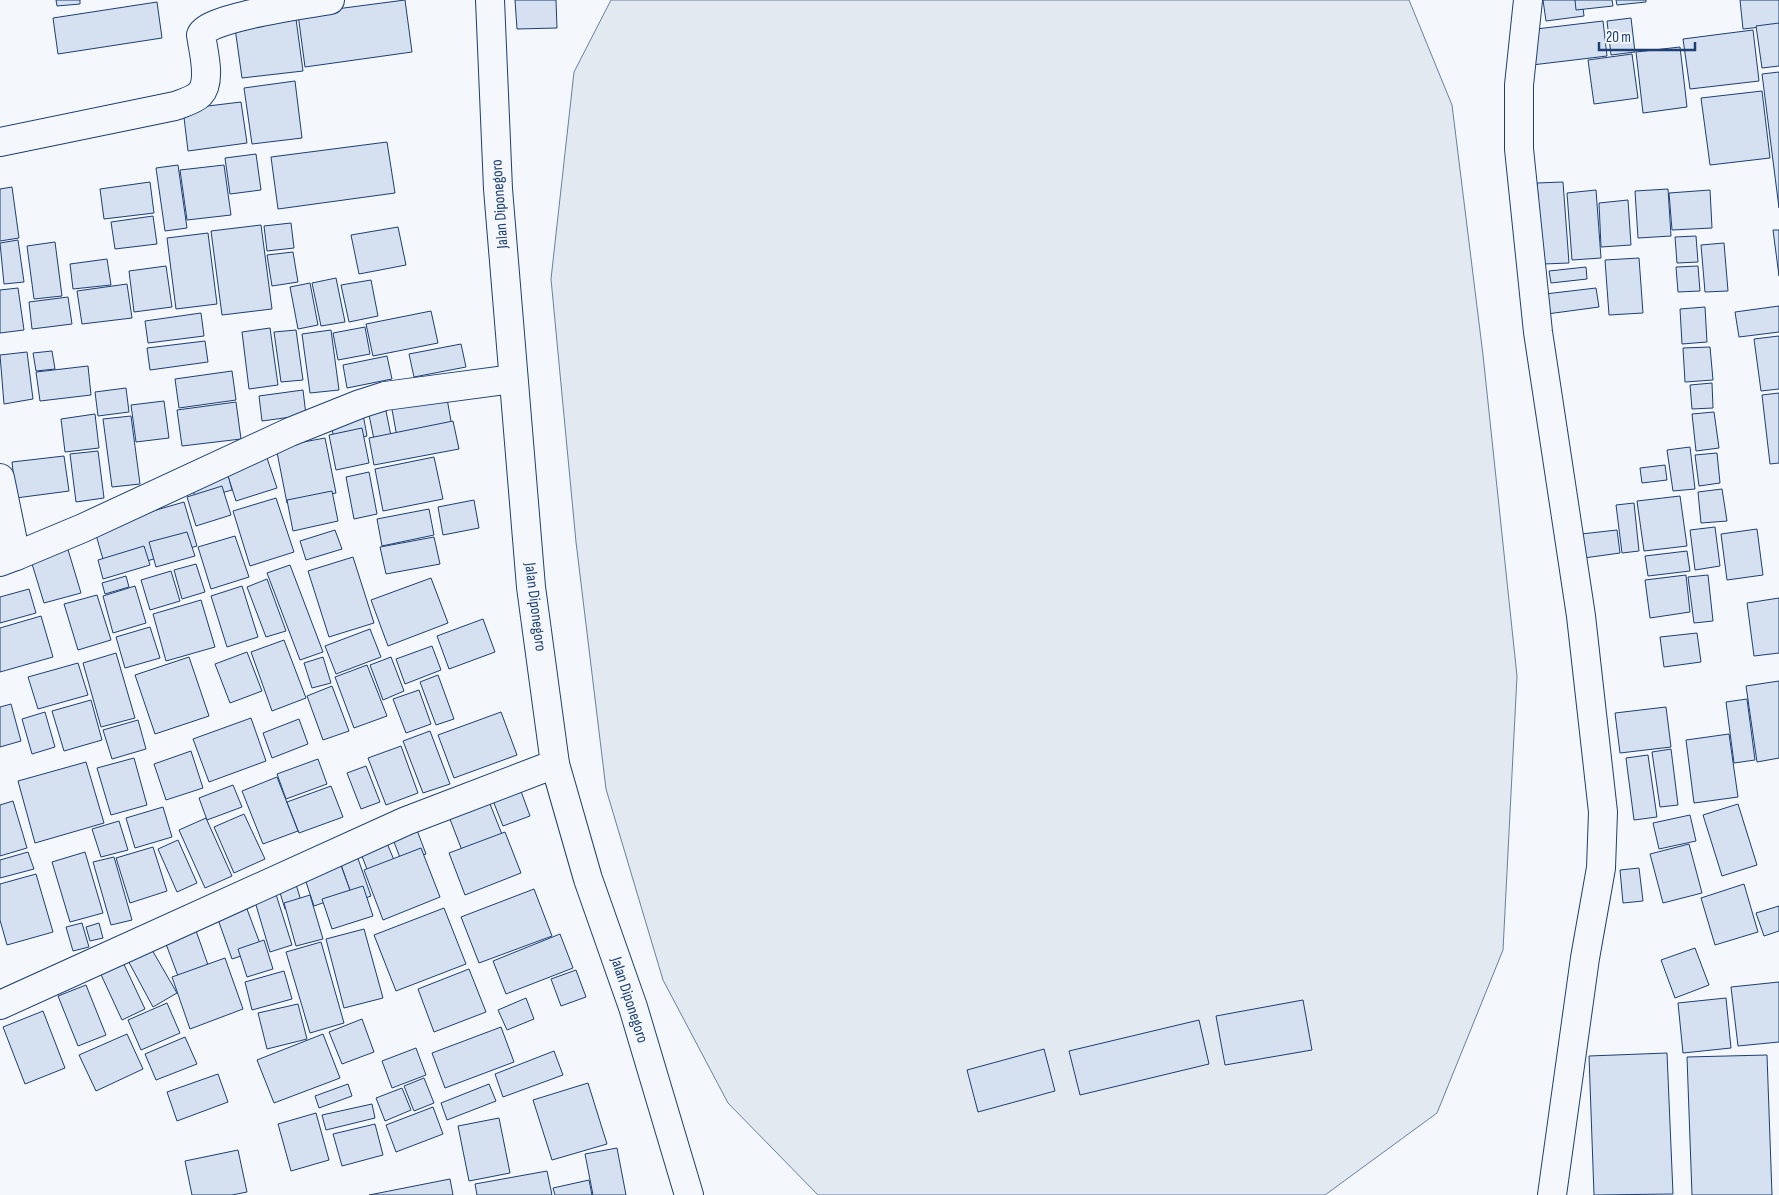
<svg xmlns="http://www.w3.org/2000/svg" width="1779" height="1195" viewBox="0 0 1779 1195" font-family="'Sofia Sans Condensed',sans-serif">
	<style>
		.green { fill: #e3e9f0; stroke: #687fa3 }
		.building { fill: #d5e0f0; stroke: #1d3f73 }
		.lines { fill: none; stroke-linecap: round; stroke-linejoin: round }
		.minor-casing { stroke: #1d3f73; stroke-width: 30 }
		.secondary-casing { stroke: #1d3f73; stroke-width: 30 }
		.minor { stroke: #f4f7fb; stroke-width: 28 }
		.secondary { stroke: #f4f7fb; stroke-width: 28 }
		.labels { text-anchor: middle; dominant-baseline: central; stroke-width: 4; stroke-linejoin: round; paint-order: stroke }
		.street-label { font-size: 16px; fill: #1d3f73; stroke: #f4f7fb }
	</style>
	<rect width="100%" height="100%" fill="#f4f7fb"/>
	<polygon class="green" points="611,0 1409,0 1452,105 1483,355 1517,676 1503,950 1437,1113 1325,1195 818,1195 728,1103 663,980 606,789 576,542 551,279 574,72"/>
	<g class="building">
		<polygon points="56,0 80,0 80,4 57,6"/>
		<polygon points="405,0 412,52 305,67 298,14"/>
		<polygon points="515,0 556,0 557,28 517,29"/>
		<polygon points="1543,0 1582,0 1584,16 1546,21"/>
		<polygon points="1575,0 1612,0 1613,6 1576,10"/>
		<polygon points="1616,0 1646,0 1646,2 1617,5"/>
		<polygon points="1740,0 1779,0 1779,25 1743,29"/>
		<polygon points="157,2 162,38 58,54 53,18"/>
		<polygon points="1631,18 1635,52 1611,55 1607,21"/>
		<polygon points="296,19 303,71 242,78 235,28"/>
		<polygon points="1603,21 1607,56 1532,65 1528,30"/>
		<polygon points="1779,23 1779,66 1762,68 1756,26"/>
		<polygon points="1753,30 1759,81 1690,89 1683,39"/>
		<polygon points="1680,47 1687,107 1643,113 1636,52"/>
		<polygon points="1632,54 1638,98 1594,104 1588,60"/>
		<polygon points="1779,72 1779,208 1762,74"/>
		<polygon points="295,81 302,138 252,144 244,88"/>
		<polygon points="1762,91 1770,158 1710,165 1701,98"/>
		<polygon points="241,102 247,143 188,151 183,109"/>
		<polygon points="387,142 395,193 278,209 271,157"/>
		<polygon points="256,154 261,190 230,194 225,158"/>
		<polygon points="178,165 187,228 165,231 156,168"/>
		<polygon points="224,165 231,215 187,220 180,170"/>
		<polygon points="150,182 154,213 104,219 100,189"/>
		<polygon points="1563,182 1569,263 1543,264 1537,183"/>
		<polygon points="12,187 19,238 0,241 0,189"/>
		<polygon points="1668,189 1671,236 1638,238 1635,191"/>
		<polygon points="1596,190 1601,258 1572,260 1567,193"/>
		<polygon points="1710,190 1712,228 1672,230 1669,193"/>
		<polygon points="1628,200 1631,245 1601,247 1599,203"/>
		<polygon points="153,216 157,244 115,249 111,222"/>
		<polygon points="291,223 294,248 267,251 264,226"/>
		<polygon points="261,225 272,309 222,315 211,231"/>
		<polygon points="398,227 406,265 359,274 351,235"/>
		<polygon points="1773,230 1779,230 1779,276"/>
		<polygon points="208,233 217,304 176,309 167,238"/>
		<polygon points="1696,236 1698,262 1677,263 1675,237"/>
		<polygon points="18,240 24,282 4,284 0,243"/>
		<polygon points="55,242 62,296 34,299 27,246"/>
		<polygon points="1724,243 1728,291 1705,292 1701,245"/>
		<polygon points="293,252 298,282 272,286 267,255"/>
		<polygon points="1639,258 1643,313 1609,315 1605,260"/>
		<polygon points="107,259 111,285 73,289 70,264"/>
		<polygon points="166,266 172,307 134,312 129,271"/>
		<polygon points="1698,266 1700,291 1678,292 1676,267"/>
		<polygon points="1586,267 1587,279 1551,283 1549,271"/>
		<polygon points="336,278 345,322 321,326 312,283"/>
		<polygon points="371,280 378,316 349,322 341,285"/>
		<polygon points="310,283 318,325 298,329 290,287"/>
		<polygon points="127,284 132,318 82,324 77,291"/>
		<polygon points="18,288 24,330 0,333 0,290"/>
		<polygon points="1596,288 1599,307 1547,314 1545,294"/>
		<polygon points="68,297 72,324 32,329 29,302"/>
		<polygon points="1779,306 1779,332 1739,337 1735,312"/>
		<polygon points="1705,307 1707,342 1682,344 1680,309"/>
		<polygon points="431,311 438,343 373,356 366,324"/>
		<polygon points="201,313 204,336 148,343 145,321"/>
		<polygon points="365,327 370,354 338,360 333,333"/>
		<polygon points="270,328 278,385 249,389 242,332"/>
		<polygon points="296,330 303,380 281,382 274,332"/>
		<polygon points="331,330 339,390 310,393 302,334"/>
		<polygon points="1779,336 1779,389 1761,391 1754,339"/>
		<polygon points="205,341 208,362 150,370 147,348"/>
		<polygon points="461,344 466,367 414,377 409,354"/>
		<polygon points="1710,347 1713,380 1685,382 1683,348"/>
		<polygon points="52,351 55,369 36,371 33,353"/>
		<polygon points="27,352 33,399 4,404 0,355"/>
		<polygon points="387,356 392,379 347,388 343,365"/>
		<polygon points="88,366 91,395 40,401 36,372"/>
		<polygon points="232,371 236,400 179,408 175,379"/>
		<polygon points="1712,383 1713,408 1692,409 1690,385"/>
		<polygon points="126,388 129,412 98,416 95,392"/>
		<polygon points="303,390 306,415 262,421 259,396"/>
		<polygon points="446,393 454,438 399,448 391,404"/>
		<polygon points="1779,393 1779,463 1770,464 1762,395"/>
		<polygon points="164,401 169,438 136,442 131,405"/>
		<polygon points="236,402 241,439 182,446 177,410"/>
		<polygon points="385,406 393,446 376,449 368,410"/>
		<polygon points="1714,412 1719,448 1696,451 1692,414"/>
		<polygon points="95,414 99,448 65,452 61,419"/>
		<polygon points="363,414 367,436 335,443 330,420"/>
		<polygon points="131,416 140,484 112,487 103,419"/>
		<polygon points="453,421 459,449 374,465 369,438"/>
		<polygon points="362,428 369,463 336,470 329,435"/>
		<polygon points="325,438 336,493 287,503 276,447"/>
		<polygon points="1690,447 1695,489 1673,491 1667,450"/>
		<polygon points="98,451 104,498 76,502 70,454"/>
		<polygon points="1717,453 1720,483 1699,486 1695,455"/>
		<polygon points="266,455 277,488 236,501 225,467"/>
		<polygon points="64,456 69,491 16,498 12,462"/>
		<polygon points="434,457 443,499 383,511 375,469"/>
		<polygon points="1665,465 1667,480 1642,483 1640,468"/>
		<polygon points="227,472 232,490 196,500 191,484"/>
		<polygon points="369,472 377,514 354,519 346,477"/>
		<polygon points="222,486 231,515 196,526 187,497"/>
		<polygon points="1722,489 1727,521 1701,523 1698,492"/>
		<polygon points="332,491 338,521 293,531 287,500"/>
		<polygon points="1680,496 1687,546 1644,551 1637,501"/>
		<polygon points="276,498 294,552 250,566 233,511"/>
		<polygon points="474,500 479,528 443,535 438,507"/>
		<polygon points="184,502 197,546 107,573 94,528"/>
		<polygon points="1634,503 1639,551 1622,553 1616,505"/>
		<polygon points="429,509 434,535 382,546 377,519"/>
		<polygon points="1715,527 1720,566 1695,570 1690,530"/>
		<polygon points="1757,529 1763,575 1727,580 1721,534"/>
		<polygon points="335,530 342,549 306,560 300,541"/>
		<polygon points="1617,530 1620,553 1584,558 1581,534"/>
		<polygon points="187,532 195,556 156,567 149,542"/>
		<polygon points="235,536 249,577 211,589 198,547"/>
		<polygon points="434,537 440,564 386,574 380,547"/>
		<polygon points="66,543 81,593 44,603 29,554"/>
		<polygon points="144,546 150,565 103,579 98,560"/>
		<polygon points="1687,551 1690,571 1648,576 1645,556"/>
		<polygon points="353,557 374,623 329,637 308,571"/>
		<polygon points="196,564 205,592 182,599 174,570"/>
		<polygon points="290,565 323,652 300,660 267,573"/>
		<polygon points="171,571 180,601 150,610 141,580"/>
		<polygon points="1686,575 1690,612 1650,618 1645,580"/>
		<polygon points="1708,575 1713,621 1694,623 1688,577"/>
		<polygon points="126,576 129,587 105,594 102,583"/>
		<polygon points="431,578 448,623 388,646 371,600"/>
		<polygon points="267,579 286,631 266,637 247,587"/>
		<polygon points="135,586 146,623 113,633 103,596"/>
		<polygon points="242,586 258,637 227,647 211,596"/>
		<polygon points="29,589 36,613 0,623 0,597"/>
		<polygon points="97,595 111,640 78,650 64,604"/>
		<polygon points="1779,598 1779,653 1754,656 1747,603"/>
		<polygon points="201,600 215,647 166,661 153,614"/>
		<polygon points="41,616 53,657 0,672 0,628"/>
		<polygon points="483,619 495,652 449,669 437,636"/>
		<polygon points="150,627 160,658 125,668 116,637"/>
		<polygon points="370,629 381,657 336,674 325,646"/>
		<polygon points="1697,633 1701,662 1664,667 1660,637"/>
		<polygon points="284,640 306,698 272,711 251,652"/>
		<polygon points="432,646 441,670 405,684 396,659"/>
		<polygon points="247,652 262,691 230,703 215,664"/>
		<polygon points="116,653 135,718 101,727 83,663"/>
		<polygon points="189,657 209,716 155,734 135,675"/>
		<polygon points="323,657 331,683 312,688 304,663"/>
		<polygon points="391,657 404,691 383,700 370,665"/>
		<polygon points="78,663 88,695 38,709 28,677"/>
		<polygon points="367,665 387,716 354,728 335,677"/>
		<polygon points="438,675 454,719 436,725 420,682"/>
		<polygon points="1779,681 1779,758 1757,762 1746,686"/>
		<polygon points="332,686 349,731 323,740 307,696"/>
		<polygon points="419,690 431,724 406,733 393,699"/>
		<polygon points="1747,699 1755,760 1734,763 1726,702"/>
		<polygon points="91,700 102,740 64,751 52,711"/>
		<polygon points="11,704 21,741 0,747 0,707"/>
		<polygon points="1666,707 1671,747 1620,753 1615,713"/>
		<polygon points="45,712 55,747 32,754 22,719"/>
		<polygon points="501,712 517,755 454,778 438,735"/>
		<polygon points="251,718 266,761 209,782 193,739"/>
		<polygon points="299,719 308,744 272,758 263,733"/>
		<polygon points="138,720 146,749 112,759 103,730"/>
		<polygon points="430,731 450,784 423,793 403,741"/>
		<polygon points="1729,734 1738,797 1694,803 1686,740"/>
		<polygon points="401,746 418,793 386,805 368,758"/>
		<polygon points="1671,749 1678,805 1660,807 1652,752"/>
		<polygon points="191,751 203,788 166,800 154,764"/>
		<polygon points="1648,755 1657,817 1634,820 1626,758"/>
		<polygon points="134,758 147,805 111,815 97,768"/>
		<polygon points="318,759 327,784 286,799 277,774"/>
		<polygon points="86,762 104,823 35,843 18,781"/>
		<polygon points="366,766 380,802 361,809 347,773"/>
		<polygon points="277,777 298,831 263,844 242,791"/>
		<polygon points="518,783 530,816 503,826 490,793"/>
		<polygon points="233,785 242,807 207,820 199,798"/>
		<polygon points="331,786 343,817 299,833 287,802"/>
		<polygon points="488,799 503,837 463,853 448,814"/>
		<polygon points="13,801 27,848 0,856 0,805"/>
		<polygon points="1738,804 1757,865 1722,876 1703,815"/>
		<polygon points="163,807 172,837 135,848 126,818"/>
		<polygon points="244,814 265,859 234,873 214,827"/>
		<polygon points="1690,815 1696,841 1659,849 1653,823"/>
		<polygon points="206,818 232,876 205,888 179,830"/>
		<polygon points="119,821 128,850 101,857 92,829"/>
		<polygon points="415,825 426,854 402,863 391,834"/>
		<polygon points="505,832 521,873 465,895 449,853"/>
		<polygon points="384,836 399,872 372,882 358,846"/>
		<polygon points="178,840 197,883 177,892 158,849"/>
		<polygon points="1689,844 1702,893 1663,903 1650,854"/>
		<polygon points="153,847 167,891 130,903 116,858"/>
		<polygon points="421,848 440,897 383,920 364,870"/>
		<polygon points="355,850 371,896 354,902 338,856"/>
		<polygon points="28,852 34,869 0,878 0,860"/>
		<polygon points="85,852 103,913 70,922 52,862"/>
		<polygon points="114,857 132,920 111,925 93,862"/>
		<polygon points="339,860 351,893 314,906 303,873"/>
		<polygon points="1639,868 1643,901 1623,903 1620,870"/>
		<polygon points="36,874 53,932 7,945 0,920 0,884"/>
		<polygon points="294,878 302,904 285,909 277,883"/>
		<polygon points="1744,884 1758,932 1715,945 1701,898"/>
		<polygon points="363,886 373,916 332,929 322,899"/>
		<polygon points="274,888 292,945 270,952 253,895"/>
		<polygon points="534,889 552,936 479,963 461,917"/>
		<polygon points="310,895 323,939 296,946 284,903"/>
		<polygon points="244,901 262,949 232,959 215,911"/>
		<polygon points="1779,906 1779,931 1764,936 1756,913"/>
		<polygon points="444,908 466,964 396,991 374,935"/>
		<polygon points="82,923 89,947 73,951 66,927"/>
		<polygon points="99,923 103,938 90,941 86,927"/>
		<polygon points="194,925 208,965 178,976 163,936"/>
		<polygon points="364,929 383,998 344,1008 326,939"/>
		<polygon points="560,934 573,968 506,994 493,961"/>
		<polygon points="264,940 273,969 247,977 238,949"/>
		<polygon points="321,942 344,1023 310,1033 286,952"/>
		<polygon points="148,943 177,993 153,1007 125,955"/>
		<polygon points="1695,948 1709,985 1675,998 1661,960"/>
		<polygon points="120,956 145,1009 122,1020 97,966"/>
		<polygon points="225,958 243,1009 190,1029 172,977"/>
		<polygon points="469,969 486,1012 434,1032 418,989"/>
		<polygon points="576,970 586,997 561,1006 551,979"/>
		<polygon points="284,971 292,999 252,1010 245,982"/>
		<polygon points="1779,982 1779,1042 1738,1046 1731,987"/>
		<polygon points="86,985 106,1035 78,1046 58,996"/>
		<polygon points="526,998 534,1019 507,1030 498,1010"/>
		<polygon points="1726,998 1731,1048 1683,1053 1678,1003"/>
		<polygon points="1303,1000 1312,1050 1225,1065 1216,1016"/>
		<polygon points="167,1003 180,1033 141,1050 128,1020"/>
		<polygon points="298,1004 307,1039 267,1049 258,1013"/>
		<polygon points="43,1011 65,1068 25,1084 3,1027"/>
		<polygon points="362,1019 374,1052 342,1064 329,1032"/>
		<polygon points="1199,1020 1209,1064 1080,1095 1069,1051"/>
		<polygon points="501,1027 514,1062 445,1088 432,1053"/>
		<polygon points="127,1034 143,1069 96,1091 79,1055"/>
		<polygon points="323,1034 340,1078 274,1103 257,1060"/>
		<polygon points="185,1037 197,1064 156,1080 145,1054"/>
		<polygon points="416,1048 426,1075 392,1088 382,1061"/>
		<polygon points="1044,1049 1055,1091 978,1112 967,1070"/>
		<polygon points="554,1051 563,1075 503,1097 495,1074"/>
		<polygon points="1667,1053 1673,1194 1594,1195 1589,1056"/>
		<polygon points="1767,1055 1772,1195 1692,1195 1687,1057"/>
		<polygon points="218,1074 228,1102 177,1121 167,1092"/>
		<polygon points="424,1078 434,1103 414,1111 404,1086"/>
		<polygon points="588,1083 607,1144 552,1160 533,1100"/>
		<polygon points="348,1084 352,1096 319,1108 315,1096"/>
		<polygon points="489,1084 496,1101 447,1120 441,1103"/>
		<polygon points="402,1088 411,1110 385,1121 376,1098"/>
		<polygon points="372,1104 375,1118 326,1130 322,1115"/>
		<polygon points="433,1107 443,1134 396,1152 386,1125"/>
		<polygon points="316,1113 329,1160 291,1171 278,1124"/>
		<polygon points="499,1118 510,1173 469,1181 458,1126"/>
		<polygon points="375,1124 383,1155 342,1166 333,1134"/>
		<polygon points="617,1148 626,1195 593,1195 585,1154"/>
		<polygon points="238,1150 247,1192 232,1195 192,1195 185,1161"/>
		<polygon points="547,1171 552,1195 477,1195 475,1184"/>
		<polygon points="450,1179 453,1195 369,1195"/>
		<polygon points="589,1180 592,1195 555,1195 553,1188"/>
	</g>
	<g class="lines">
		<g class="minor-casing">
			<g id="minor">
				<polyline points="1528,0 1519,85 1519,149 1538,332 1581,616 1603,812 1601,868 1585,958 1552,1195"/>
				<path d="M0,142L175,106C183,103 194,100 200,94C212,81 203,50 201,35C207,17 309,4 330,0"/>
				<polyline points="0,478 16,556 0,562"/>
				<polyline points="16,556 83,528 290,432 360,404 385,396 513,379"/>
				<polyline points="0,1005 406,821 555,764"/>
			</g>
		</g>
		<g class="secondary-casing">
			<polyline id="secondary" points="490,0 498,189 531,587 555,764 588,879 633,1007 689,1195"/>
		</g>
		<use href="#minor" class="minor"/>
		<use href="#secondary" class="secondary"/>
	</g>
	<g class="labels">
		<g class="street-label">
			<text transform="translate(500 204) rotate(-94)">Jalan Diponegoro</text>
			<text transform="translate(535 607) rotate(83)">Jalan Diponegoro</text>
			<text transform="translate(629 1000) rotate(72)">Jalan Diponegoro</text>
		</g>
	</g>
	<path d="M1599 42v8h96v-8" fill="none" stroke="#1d3f73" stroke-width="2.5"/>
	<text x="1606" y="42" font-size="15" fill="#1d3f73" stroke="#f4f7fb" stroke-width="4" paint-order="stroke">20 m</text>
</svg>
